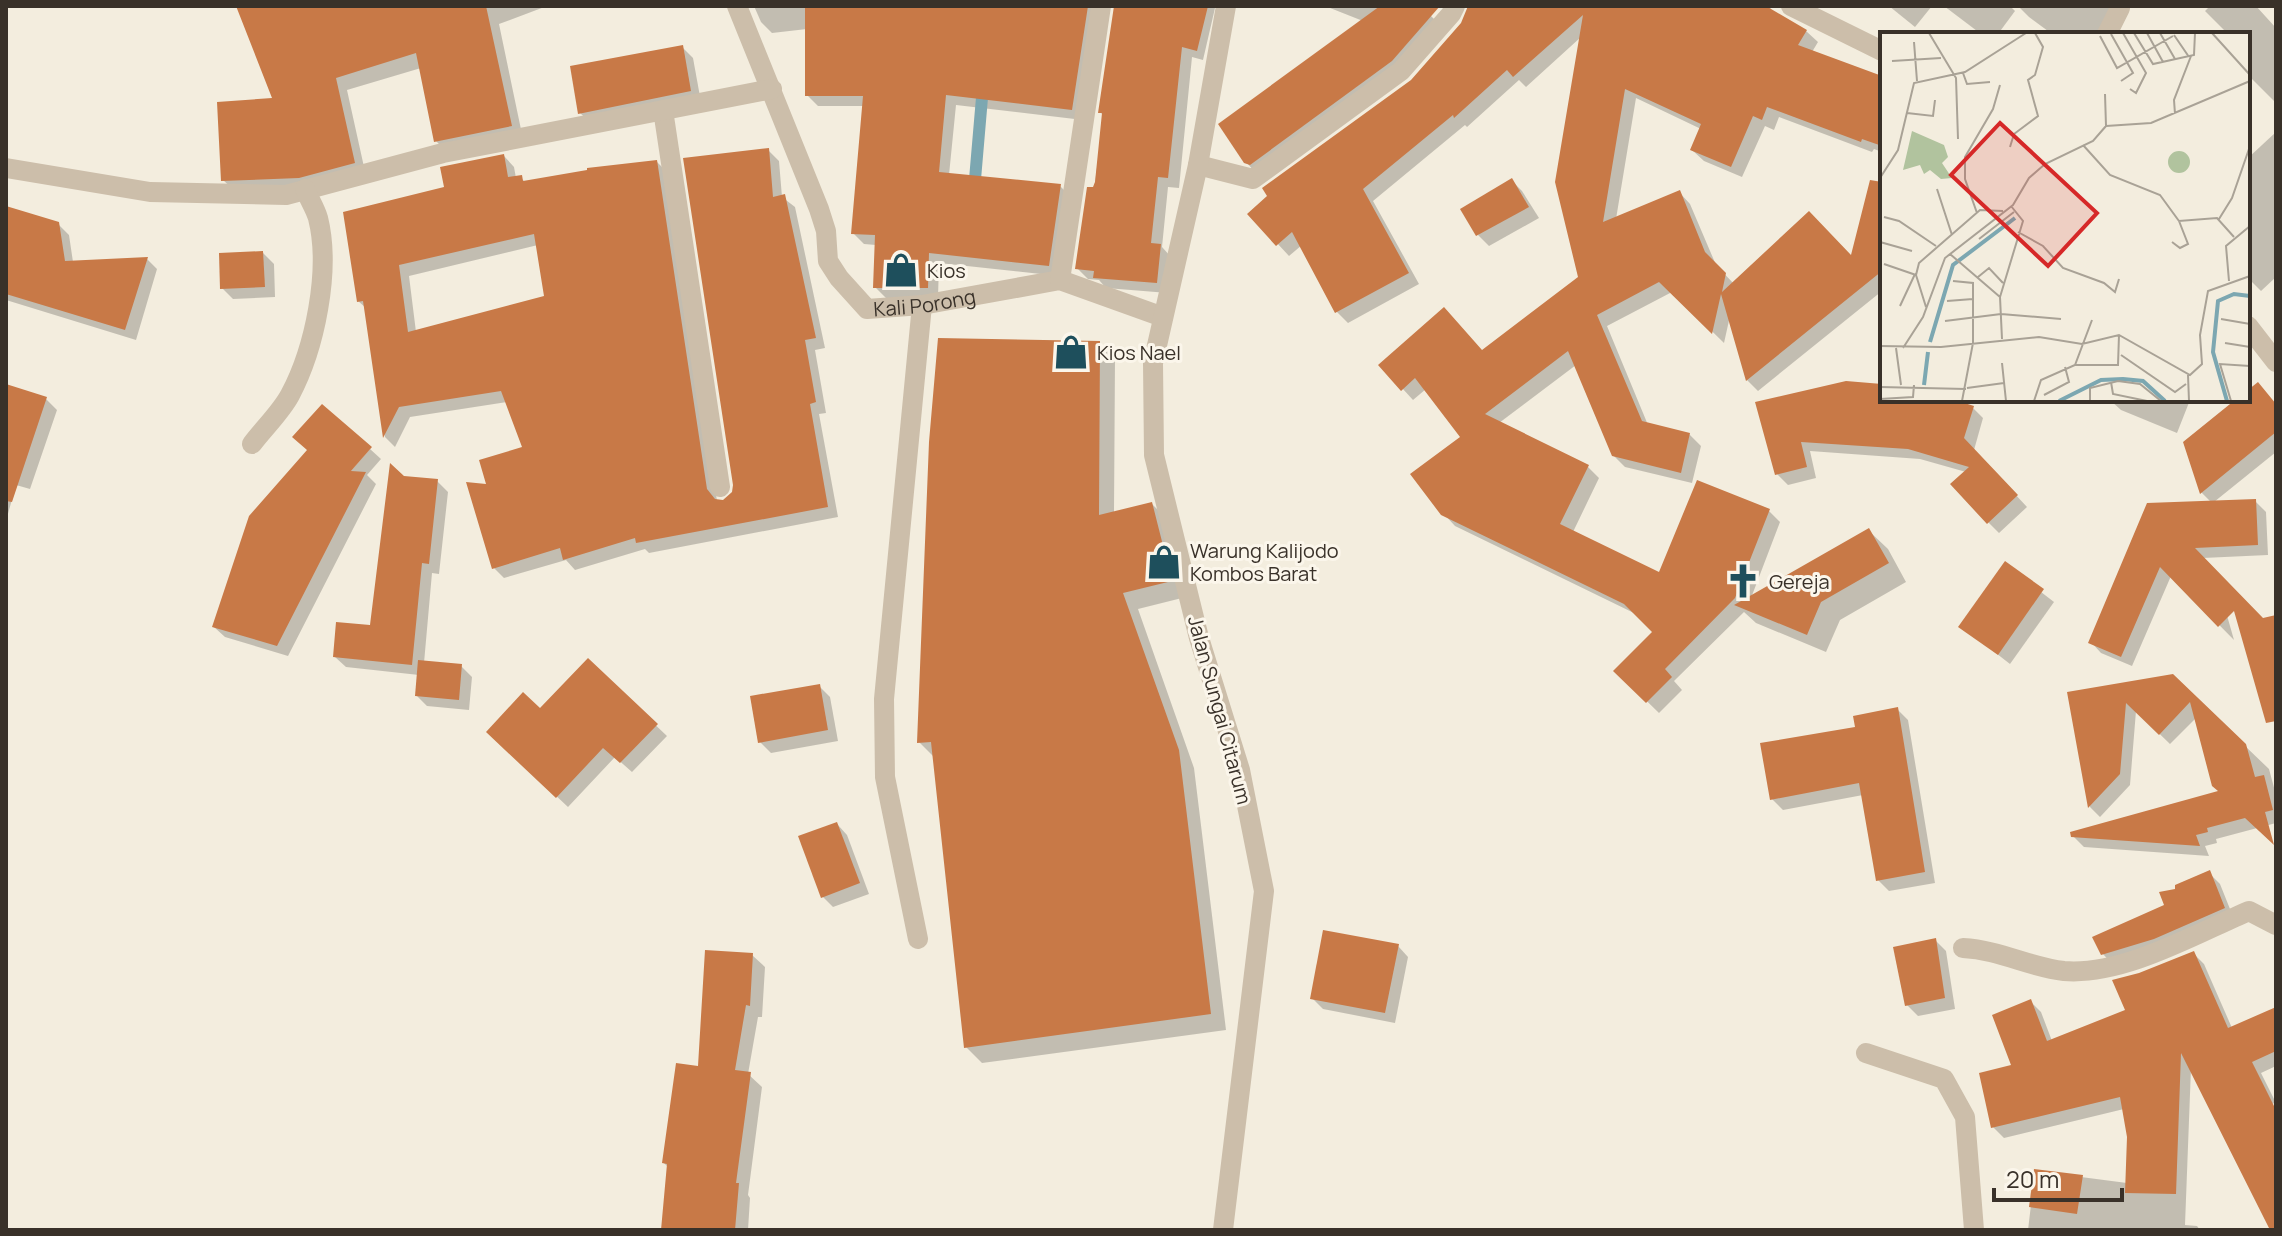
<svg xmlns="http://www.w3.org/2000/svg" width="2282" height="1236" viewBox="0 0 2282 1236" font-family="Manrope,sans-serif">
	<style>
		.shadow { fill: #0003; fill-rule: evenodd }
		.lines { fill: none; stroke-linecap: round; stroke-linejoin: round }
		.stream { stroke: #7ca7b1; stroke-width: 12 }
		.building { fill: #c87947; fill-rule: evenodd }
		.minor { stroke: #ccbeaa; stroke-width: 20 }
		.labels { text-anchor: middle; dominant-baseline: central; stroke-width: 6; stroke-linejoin: round; paint-order: stroke }
		.poi-label { font-size: 20px; fill: #393129; stroke: #fbf6eb; text-anchor: start }
		.street-label { font-size: 20px; fill: #393129; stroke: #fbf6eb }
		.inset-river { fill: none; stroke: #7ca7b1; stroke-width: 4 }
		.inset-road { fill: none; stroke: #a9a296; stroke-width: 2 }
		.view { fill: #d62828; fill-opacity: 0.15; stroke: #d62828; stroke-width: 4 }
		.inset-edge { fill: none; stroke: #393129; stroke-width: 4 }
	</style>
	<rect width="100%" height="100%" fill="#f3edde"/>
	<g class="shadow">
		<polygon points="238,6 547,6 499,24 523,139 449,154 436,141 421,68 347,90 366,176 236,192 223,180 274,100"/>
		<polygon points="754,6 1106,6 1083,120 956,105 949,175 1060,186 1071,197 1059,276 939,263 938,298 886,298 875,287 876,245 864,244 853,233 864,106 818,106 807,95 807,29 772,33 761,22"/>
		<polygon points="1115,6 1215,8 1203,60 1192,57 1179,188 1168,187 1162,247 1171,257 1168,293 1106,288 1099,280 1088,279 1077,268 1094,190 1104,116 1100,112"/>
		<polygon points="1325,6 1421,6 1442,27 1257,174 1246,162 1363,21"/>
		<polygon points="1499,6 1773,6 1769,10 1806,31 1818,42 1812,52 1882,78 1882,152 1874,149 1872,152 1779,117 1774,130 1765,126 1742,177 1704,161 1692,150 1701,129 1636,98 1616,219 1679,192 1690,204 1716,265 1734,284 1852,259 1882,223 1882,291 1758,391 1747,380 1730,316 1724,343 1672,292 1607,326 1648,425 1689,434 1701,446 1692,483 1625,467 1613,455 1576,365 1499,423 1588,467 1599,478 1573,532 1660,575 1769,511 1780,522 1751,598 1869,531 1888,549 1906,582 1840,620 1826,652 1756,623 1744,612 1674,681 1682,690 1659,713 1616,671 1655,632 1638,615 1455,526 1443,513 1462,437 1426,389 1413,400 1381,365 1482,352 1581,278 1581,37 1526,87 1519,80 1467,127 1465,125 1373,201 1419,284 1348,323 1336,311 1302,245 1289,256 1250,214 1410,83"/>
		<polygon points="1889,6 1932,6 1915,27"/>
		<polygon points="1944,6 2010,6 2015,11 1998,34 1981,34"/>
		<polygon points="2018,6 2116,6 2096,34 2052,34 2029,17"/>
		<polygon points="2210,6 2256,6 2276,28 2276,103 2248,75 2248,34 2228,34 2205,11"/>
		<polygon points="682,47 693,58 701,102 591,123 580,113"/>
		<polygon points="2276,132 2276,277 2261,291 2248,278 2248,158"/>
		<path d="M768,150L779,161L782,197L795,207L825,348L815,350L826,413L819,414L838,517L649,553L645,549L575,570L566,560L504,578L494,568L489,486L524,449L507,402L410,417L395,447L385,437L366,308L358,301L446,189L504,156L514,167L516,178H521L526,183L657,162L668,173L717,501L723,502L734,494ZM538,245L546,297L416,332L409,276Z"/>
		<polygon points="1511,180 1522,191 1539,218 1489,246 1478,235"/>
		<polygon points="6,212 58,224 69,235 73,262 147,259 157,269 136,340 6,300"/>
		<polygon points="263,253 274,264 275,297 233,299 222,288"/>
		<polygon points="1099,343 1115,359 1114,513 1152,504 1168,520 1186,597 1138,609 1194,768 1226,1030 982,1063 966,1047 935,758 919,742"/>
		<polygon points="6,386 46,399 57,410 30,489 16,485 6,521"/>
		<polygon points="1882,386 1882,400 1948,400 1973,408 1983,418 1974,450 2027,507 1999,533 1988,522 1966,472 1920,459 1810,451 1816,478 1788,485 1777,474 1758,404"/>
		<polygon points="2248,392 2276,405 2276,452 2214,502 2255,501 2266,512 2268,555 2203,558 2263,620 2276,617 2276,692 2231,594 2222,598 2234,640 2171,576 2132,666 2101,653 2091,642 2211,502 2202,493 2186,443 2239,400 2248,400"/>
		<polygon points="2110,400 2190,400 2177,433 2121,410"/>
		<polygon points="370,449 381,459 367,475 376,484 288,656 225,637 214,627"/>
		<polygon points="403,478 437,481 448,492 439,574 432,573 424,663 461,666 472,677 469,710 427,706 417,696 419,675 346,667 335,657 372,627"/>
		<polygon points="2005,564 2054,602 2010,664 1961,626"/>
		<polygon points="588,661 667,736 632,772 615,757 568,807 488,732 540,711"/>
		<polygon points="2172,676 2269,769 2276,795 2276,823 2216,839 2217,843 2205,846 2209,856 2084,847 2073,836 2221,792 2196,718 2170,744 2136,711 2130,785 2100,817 2090,807 2069,694"/>
		<polygon points="819,686 830,697 838,741 771,753 760,742"/>
		<polygon points="1897,709 1908,720 1935,883 1889,891 1878,880 1863,795 1783,810 1772,799 1857,729"/>
		<polygon points="837,824 847,835 869,894 833,907 823,897"/>
		<polygon points="2209,873 2220,884 2234,919 2113,965 2103,954"/>
		<polygon points="1935,940 1946,951 1955,1009 1918,1016 1907,1005"/>
		<polygon points="1398,946 1408,957 1395,1023 1323,1009 1312,998"/>
		<polygon points="2193,953 2204,964 2232,1028 2276,1010 2276,1066 2261,1073 2276,1103 2265,1105 2191,1068 2185,1225 2197,1226 2200,1230 2028,1230 2035,1171 2127,1183 2129,1137 2124,1109 2004,1138 1993,1127 2014,1066 2030,1001 2041,1012 2052,1041 2128,1011 2139,974"/>
		<polygon points="752,955 765,967 762,1017 758,1017 748,1074 762,1087 748,1195 750,1198 748,1230 663,1230 669,1168 664,1163 700,1068"/>
	</g>
	<g class="lines">
		<polyline class="stream" points="974,191 983,86"/>
	</g>
	<g class="building">
		<polygon points="236,6 486,6 512,126 434,142 416,53 336,78 355,163 299,178 221,181 217,102 272,98"/>
		<polygon points="805,6 1088,6 1072,110 946,95 939,172 1061,184 1049,266 929,253 928,288 873,288 875,235 851,234 863,96 805,96"/>
		<polygon points="1114,6 1208,6 1197,51 1182,47 1168,178 1158,177 1151,243 1161,244 1157,283 1093,278 1094,271 1075,269 1087,187 1093,187 1095,182 1102,113 1098,113"/>
		<polygon points="1380,6 1440,6 1392,61 1250,165 1244,163 1218,124"/>
		<polygon points="1468,6 1766,6 1807,30 1798,45 1882,76 1882,146 1862,139 1861,142 1767,107 1762,120 1753,116 1731,167 1690,150 1701,124 1625,89 1603,222 1680,190 1705,252 1726,273 1722,292 1809,211 1851,255 1870,180 1882,182 1882,271 1746,381 1721,294 1712,334 1659,282 1597,315 1642,421 1690,433 1681,473 1612,456 1568,351 1485,414 1589,465 1560,524 1659,572 1697,480 1770,509 1735,598 1665,669 1672,677 1646,703 1613,671 1652,632 1624,604 1441,515 1410,474 1460,437 1415,378 1401,391 1378,365 1444,307 1482,350 1578,277 1555,182 1583,15 1513,77 1507,70 1454,118 1453,115 1363,189 1409,273 1335,313 1292,232 1276,246 1247,214 1267,196 1262,188 1411,80 1461,23"/>
		<polygon points="683,45 691,91 578,114 570,66"/>
		<path d="M769,148L773,197L785,194L816,338L805,340L816,402L810,404L828,507L636,543L635,538L563,560L560,548L492,569L466,482L486,484L479,460L522,447L501,391L399,407L383,438L363,301L357,302L343,212L444,187L440,167L504,154L508,177L522,175L523,181L587,170V168L657,160L707,489L715,499L723,500L732,492L733,485L683,158ZM534,234L544,296L408,332L399,265Z"/>
		<polygon points="1512,178 1529,207 1476,236 1460,209"/>
		<polygon points="6,206 59,222 65,261 148,257 125,330 6,294"/>
		<polygon points="263,251 265,287 220,289 219,253"/>
		<polygon points="938,338 1100,341 1099,515 1152,502 1172,581 1123,593 1179,750 1211,1014 964,1048 931,742 917,743 929,442"/>
		<polygon points="1846,381 1882,384 1882,400 1955,400 1974,406 1964,438 2018,495 1987,524 1950,484 1969,467 1908,449 1801,442 1807,467 1775,475 1755,402"/>
		<polygon points="2258,382 2276,404 2276,432 2200,494 2183,442 2235,400 2248,400 2248,390"/>
		<polygon points="6,384 47,397 12,502 6,501"/>
		<polygon points="322,404 372,447 351,471 366,472 277,646 212,627 249,516 307,450 292,437"/>
		<polygon points="390,463 404,476 438,479 429,564 422,563 412,665 333,657 336,622 370,625"/>
		<polygon points="2256,499 2258,545 2195,548 2263,618 2276,615 2276,721 2266,723 2234,611 2218,627 2160,567 2121,657 2088,643 2147,503"/>
		<polygon points="1869,528 1889,563 1821,602 1807,635 1734,605"/>
		<polygon points="2005,561 2044,589 1998,655 1958,627"/>
		<polygon points="588,658 658,724 620,763 603,748 556,798 486,732 523,692 540,708"/>
		<polygon points="418,660 462,664 459,700 415,696"/>
		<polygon points="2173,674 2246,744 2255,777 2264,775 2273,810 2265,812 2274,845 2245,818 2207,828 2208,832 2196,835 2200,846 2071,837 2070,832 2218,791 2212,786 2190,702 2159,735 2126,703 2120,774 2088,808 2067,692"/>
		<polygon points="820,684 828,730 758,743 750,696"/>
		<polygon points="1898,707 1925,872 1876,881 1859,783 1770,800 1760,743 1855,727 1853,716"/>
		<polygon points="837,822 860,883 821,898 798,836"/>
		<polygon points="2210,870 2225,908 2154,939 2101,955 2092,937 2164,905 2159,892 2175,889 2175,885"/>
		<polygon points="1323,930 1399,944 1385,1013 1310,999"/>
		<polygon points="1936,938 1945,998 1905,1006 1893,947"/>
		<polygon points="705,950 753,953 750,1006 746,1005 735,1070 751,1072 736,1183 739,1183 735,1230 661,1230 667,1164 662,1163 676,1063 698,1066"/>
		<polygon points="2194,951 2228,1028 2276,1007 2276,1051 2252,1062 2276,1110 2276,1230 2270,1230 2181,1053 2176,1194 2125,1193 2127,1137 2120,1097 1991,1128 1979,1073 2011,1065 1992,1015 2031,999 2047,1041 2125,1010 2112,980 2139,973"/>
		<polygon points="2034,1169 2083,1175 2077,1214 2029,1207"/>
	</g>
	<g class="lines">
		<g class="minor">
			<path id="s1" d="M737,6L819,209L826,231L828,261L839,278L867,309L922,305L1060,280L1163,317"/>
			<polyline points="1791,6 1882,51"/>
			<polyline points="2107,34 2120,8"/>
			<polyline points="663,110 720,487"/>
			<polyline points="1198,165 1253,179 1401,71 1451,14 1455,6"/>
			<polyline points="6,168 150,192 286,195 443,153 772,89"/>
			<polyline points="1060,280 1101,6"/>
			<polyline points="2248,326 2276,362"/>
			<path d="M252,444C264,428 281,412 290,395C315,348 331,270 318,218C315,208 309,199 305,189"/>
			<polyline points="918,939 885,777 884,699 922,305"/>
			<path d="M1963,948C2000,950 2029,967 2064,971C2123,976 2195,934 2249,911L2276,925"/>
			<polyline points="1866,1053 1944,1079 1965,1117 1974,1230"/>
			<polyline points="1223,1230 1264,891 1240,770 1199,638 1154,455 1153,363 1198,165 1226,6"/>
		</g>
	</g>
	<defs>
		<g id="shop-bare" transform="scale(2.76)"><path d="M-5-2.5h2.3a2.7 3.5 0 0 1 5.4 0H5L5.5 6h-11ZM-1.5-2.5h3a1.5 2.3 0 0 0-3 0Z" fill="#1e4f5c" stroke="#fbf6eb" stroke-width="2.5" paint-order="stroke"/></g>
		<g id="church-bare" transform="scale(2.76)"><path d="M-1.2-6h2.4v3.5h3.3v2.4h-3.3V6h-2.4V-.1h-3.3v-2.4h3.3Z" fill="#1e4f5c" stroke="#fbf6eb" stroke-width="2.5" paint-order="stroke"/></g>
	</defs>
	<g fill-rule="evenodd">
		<use href="#shop-bare" x="901" y="270"/>
		<use href="#shop-bare" x="1071" y="352"/>
		<use href="#shop-bare" x="1164" y="562"/>
		<use href="#church-bare" x="1743" y="581"/>
	</g>
	<g class="labels">
		<g class="poi-label">
			<text x="927" y="270">Kios</text>
			<text x="1097" y="352">Kios Nael</text>
			<text x="1190" y="550">Warung Kalijodo<tspan x="1190" dy="23">Kombos Barat</tspan></text>
			<text x="1769" y="581">Gereja</text>
		</g>
		<g class="street-label">
			<text stroke="none"><textPath href="#s1" startOffset="392">Kali Porong</textPath></text>
			<text transform="translate(1220 710) rotate(75)">Jalan Sungai Citarum</text>
		</g>
	</g>
	<g transform="translate(1880 32)">
		<rect width="370" height="370" fill="#f3edde"/>
		<path d="M32,99L64,113L68,125L62,131L72,146L61,147L50,138L44,142L40,133L23,138ZM288 130a11 11 0 1 1 22 0a11 11 0 1 1-22 0Z" fill="#b1c39e"/>
		<path class="inset-river" d="M50,310L73,233L135,186M44,353L48,320M179,369L221,348L243,347L263,349L285,369M347,369L333,320L338,269L354,262L370,264"/>
		<path class="inset-road" d="M49,1L76,46L78,107M243,1L266,41L256,61L250,57M254,1L273,32L314,23L315,1M267,1L283,30M280,1L295,27M332,1L370,43M231,2L253,41L241,49M294,3L309,25M220,4L237,36L293,4M34,10L37,49M12,29L61,26M83,41L87,52L110,50M225,62L226,94M27,81L53,84L55,68M295,82L294,68L311,24M226,94L271,91L370,49M203,113L230,143L280,163L299,189L337,186L354,205M130,115L134,102L158,84L148,48L155,43L163,15L155,1M0,146L18,118L34,51L85,40L146,1M57,157L72,203M97,181L85,147V125L113,77L120,53M4,185L19,189L56,214M339,187L352,166L370,114M138,200L163,214L183,236L224,251L235,260L239,247M99,207L134,180M0,210L32,219M292,210L300,216L308,212L299,189M70,222L120,265M4,232L36,243M98,245L109,236L123,251M73,249L93,251V311L82,369M349,249L346,214L370,194M67,269L93,267M20,274L35,242M46,275L36,243L39,231L100,178L123,179M341,287L370,292M65,289L121,282L181,287M122,307L120,265L143,189L131,174M345,311L370,315M0,314L61,315L159,305L202,312L239,303L310,343L322,332L320,303L328,259L370,244M16,316L21,353M23,316L43,285L65,226L133,173L149,146L165,132L213,109L226,94M241,323L295,360L306,352M122,331L126,369M195,333H238L239,303M308,343L309,369M231,350L233,362L267,369M0,355L86,357M87,356L124,351M164,363L189,350L185,335M0,367L33,365L34,353M154,369L161,348L195,333L212,288M210,369V356L238,349L260,352L281,369M351,369L340,332L370,334"/>
		<path class="view" d="M120,91L217,181L168,234L71,143Z"/>
		<rect width="370" height="370" class="inset-edge"/>
	</g>
	<rect width="2282" height="1236" fill="none" stroke="#393129" stroke-width="16"/>
	<path d="M1994 1188v12h128v-12" fill="none" stroke="#393129" stroke-width="4"/>
	<text x="2006" y="1188" font-size="24" fill="#393129" stroke="#fbf6eb" stroke-width="6" paint-order="stroke">20 m</text>
</svg>
